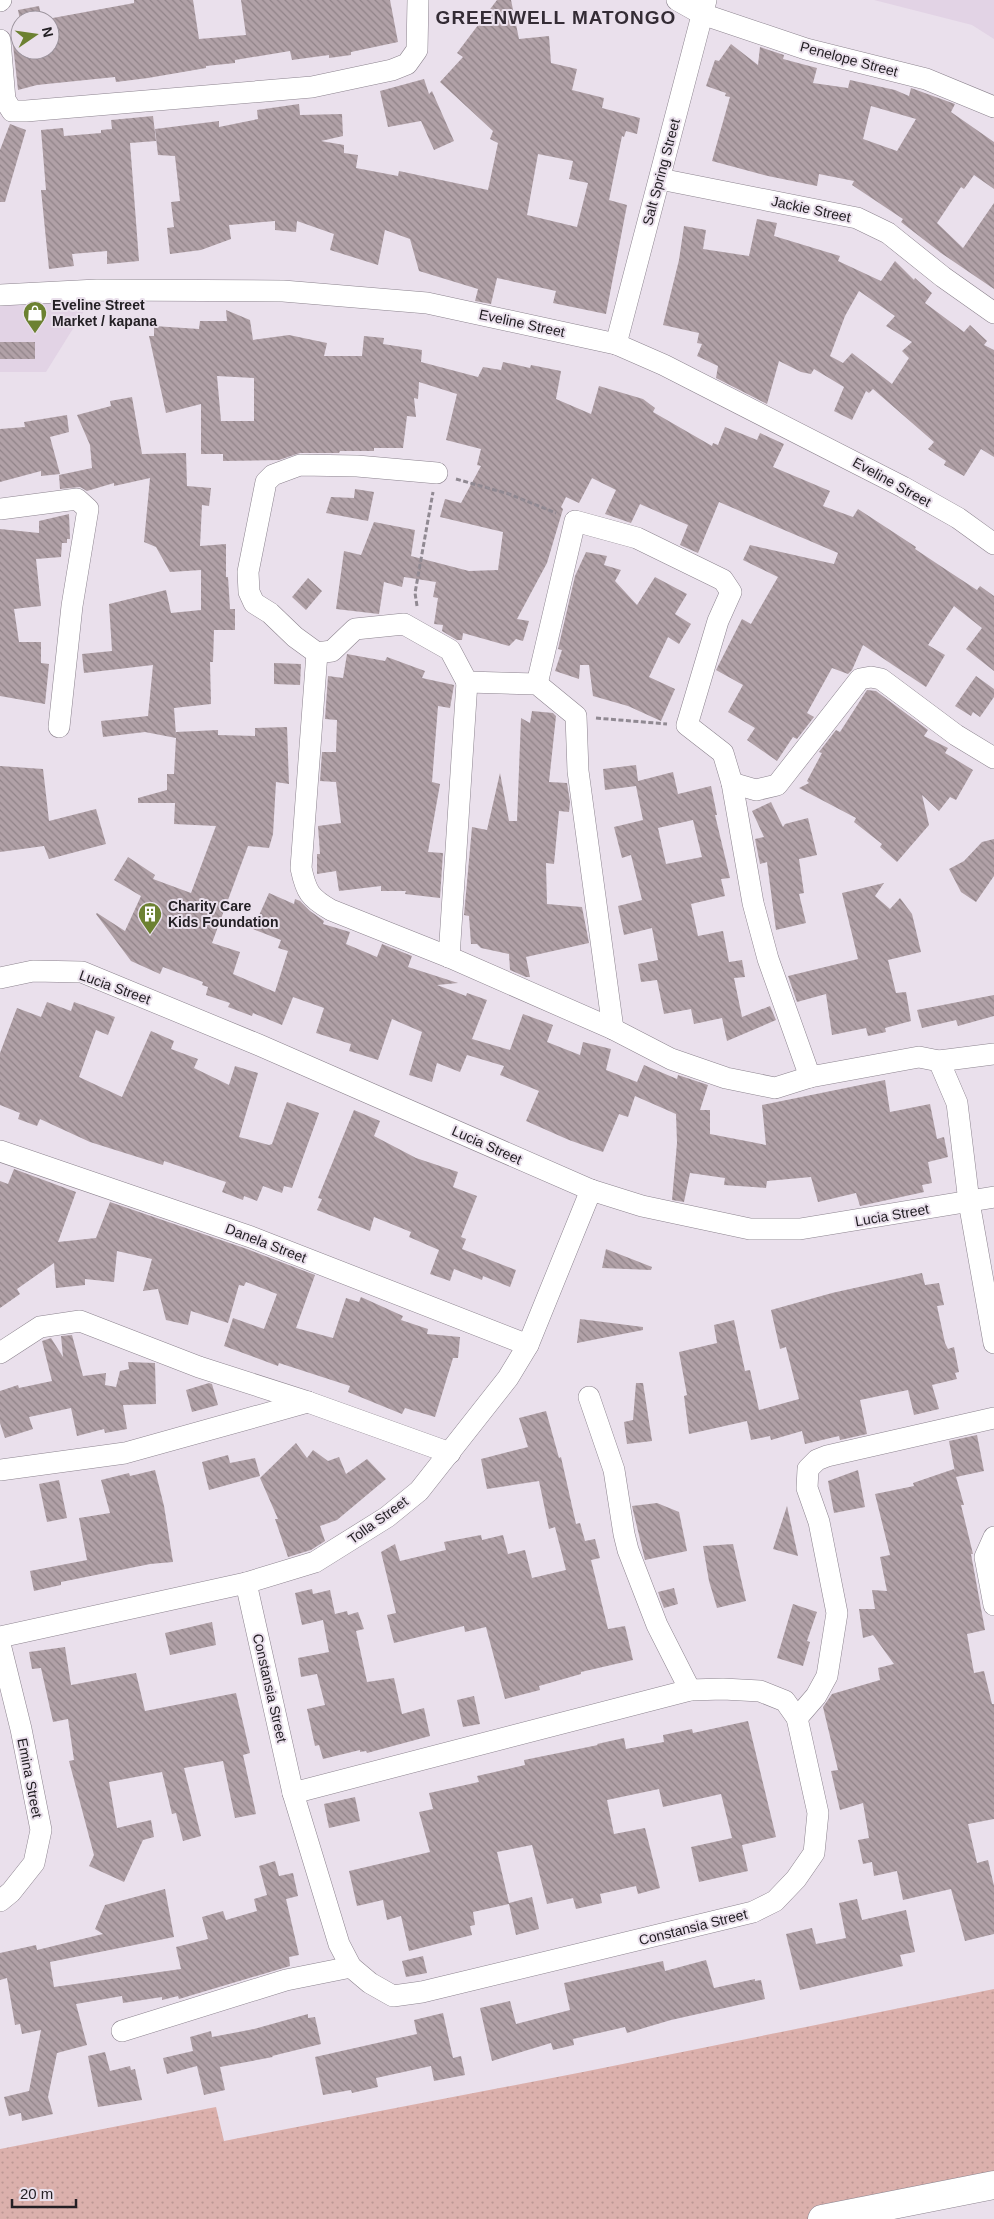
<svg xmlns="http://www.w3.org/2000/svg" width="994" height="2219" viewBox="0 0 994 2219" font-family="Arial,sans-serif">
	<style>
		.built { fill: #e2d3e5 }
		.grass { fill: url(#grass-dots) }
		.building { fill: url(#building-back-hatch); fill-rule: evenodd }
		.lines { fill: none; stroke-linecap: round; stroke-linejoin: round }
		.minor-casing { stroke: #8c838e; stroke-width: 22 }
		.major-casing { stroke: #8c838e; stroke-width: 29 }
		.path { stroke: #908992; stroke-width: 3; stroke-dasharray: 5 2.5; stroke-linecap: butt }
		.minor { stroke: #fff; stroke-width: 21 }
		.major { stroke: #fff; stroke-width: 28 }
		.labels { text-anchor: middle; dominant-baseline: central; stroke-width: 4; stroke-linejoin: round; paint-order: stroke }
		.street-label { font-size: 14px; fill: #242025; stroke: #eae0ec }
		.poi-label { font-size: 14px; font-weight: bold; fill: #242025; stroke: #eae0ec; text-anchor: start }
		.district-label { font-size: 19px; font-weight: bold; letter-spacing: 1px; fill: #342c35; stroke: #eae0ec }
	</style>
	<defs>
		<pattern id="grass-dots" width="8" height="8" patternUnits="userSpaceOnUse" patternTransform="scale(1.25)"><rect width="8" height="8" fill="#dbb0ac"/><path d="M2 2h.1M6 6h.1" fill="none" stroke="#bc9794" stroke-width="1.8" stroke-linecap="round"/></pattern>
		<pattern id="building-back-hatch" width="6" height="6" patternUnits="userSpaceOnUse" patternTransform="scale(1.25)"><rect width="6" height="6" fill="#b1a1a7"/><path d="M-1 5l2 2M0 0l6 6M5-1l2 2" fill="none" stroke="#908388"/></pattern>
	</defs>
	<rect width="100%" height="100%" fill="#eae0ec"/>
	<g class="built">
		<polygon points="874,0 994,0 994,39 972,25"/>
		<polygon points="97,290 46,372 0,372 0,295"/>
	</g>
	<polygon class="grass" points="994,1989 994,2185 822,2219 0,2219 0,2149 216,2107 224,2141 583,2072"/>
	<g class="building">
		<polygon points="134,0 193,0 199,39 246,35 241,0 390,0 398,42 351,52 351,55 329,58 329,55 292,60 290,51 235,60 235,63 206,66 206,68 148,78 116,82 115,77 37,85 18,90 13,45 20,44 20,50 50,50 50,20 20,20 18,10 39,6 42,20 134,3"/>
		<path d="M497,0H511L519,39L549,36L551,63L577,69L572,90L604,98L602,108L640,118L637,134L626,131L624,137L622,136L609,200L627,205L606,314L553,303L556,291L497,278L491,304L475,301L478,289L419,271L410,239L385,230L378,265L330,250L334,234L297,221L296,232L275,230V221L229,225L231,239L201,250L170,254L167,228L174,227L171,202L180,201L175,156L158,155L155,129L219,121V127L258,119L257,110L299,104L300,115L342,114L343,136L321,141L344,145V153L358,155L356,168L398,176L399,171L488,190L498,143L490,139L493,131L440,82L463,57L457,53ZM538,154L573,161L569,179L588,183L577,227L527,215Z"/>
		<path d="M731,44L758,65L760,47L784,55L783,59L817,68L813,83L848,88L850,80L895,90L909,96L911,88L955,104L951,112L994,142V189L974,175L964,189L961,187L937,223L963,248L994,203V289L941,253L901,222L903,219L852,185L854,181L819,174L817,186L768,176L712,161L730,97L725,96L726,93L706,86L715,60L719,61ZM871,106L916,119L897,151L863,139Z"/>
		<polygon points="424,79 429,94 432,91 454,141 434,150 421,121 388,127 380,91"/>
		<polygon points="153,116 156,141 130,143 139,261 107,264 107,251 72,254 74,266 49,269 41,190 46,190 41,130 63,128 64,136 101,133 101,130 112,129 111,120"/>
		<polygon points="10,124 26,130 5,202 0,202 0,150"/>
		<path d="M757,219L777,223L774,236L840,256L838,261L881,281L895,261L914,280L915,278L932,293L925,303L964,332L970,325L987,341L984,345L994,350V457L981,449L964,476L944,465L946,461L928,449L934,442L873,389L869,393L866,391L852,420L834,411L844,387L814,369L811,374L801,372L779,361L767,404L716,378L718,366L697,356L702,344L697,343L699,333L663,325L679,260L684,226L706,230L703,249L749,256ZM859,291L895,316L886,326L912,342L902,351L909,358L892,384L852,353L843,363L830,356L845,316Z"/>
		<path d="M226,310L250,320L253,340L289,335L327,343L324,356H362L364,336L384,338L383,344L422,350L421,362L478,377L483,367L501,370L503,362L530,368L531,365L561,371L556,399L591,414L599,386L643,399L655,408L653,412L712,446L713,443L718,445L725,427L757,440L760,433L784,444L773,467L830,491L823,506L853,517L858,509L916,547L915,549L945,569L977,590L980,586L994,596V671L966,649L982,628L954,606L928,645L945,655L926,687L863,645L852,670L848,674L832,668L807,713L814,717L797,739L793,737L777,761L747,740L755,728L728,712L743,685L716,670L742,619L751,624L778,577L743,560L750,545L834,564L838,553L719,502L698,553L680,545L688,525L640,504L631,523L605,514L616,490L592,478L579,503L566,497L561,507L563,509L547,563L517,619L529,621L523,641L516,639L509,646L463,633L462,640H457L442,631L443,625L434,624L438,598L433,597L436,582L404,577L402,587L384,582L379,614L336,609L344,551L361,555L374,522L415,530L411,556L469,571L498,570L503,532L440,517L445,499L461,503L481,466L477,465L481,449L446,440L457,394L419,382L418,399L414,398L416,417L407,416L403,448H374V451H340L339,453H300L279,460L223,461V454H201V404L166,413L149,336H154V326L199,329L200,321H227ZM217,376L254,378V421H221Z"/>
		<rect x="0" y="342" width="35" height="17"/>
		<polygon points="132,397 142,454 186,453 187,486 211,488 209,506 202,505 200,546 226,544 226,577 228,577 230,609 235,609 235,630 214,630 213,662 210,662 211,704 174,708 176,735 176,732 218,730 218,735 255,736 255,728 287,727 289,784 276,782 273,834 269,848 248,846 212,943 240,952 233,974 275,992 288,951 278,948 281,940 253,929 269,893 294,904 295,899 300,901 310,911 324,921 323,924 350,932 346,944 377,957 382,944 412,956 408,967 458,983 437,985 466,996 467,993 487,1000 472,1039 510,1050 523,1014 553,1025 547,1042 580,1055 583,1042 611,1049 606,1070 637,1082 644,1065 677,1079 678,1075 708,1085 700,1110 710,1110 710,1134 766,1145 762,1105 885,1080 890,1112 930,1104 937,1139 944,1137 948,1157 928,1162 932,1183 922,1185 924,1192 860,1206 856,1193 818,1202 811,1177 767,1181 766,1188 724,1185 725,1178 690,1173 684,1202 672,1200 677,1143 676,1114 635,1096 628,1117 619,1114 603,1152 569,1140 526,1121 539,1091 500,1075 504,1066 467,1055 460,1072 437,1063 432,1082 409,1075 422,1032 392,1019 378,1060 349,1051 351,1044 316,1033 324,1008 293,997 282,1025 253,1013 252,1016 228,1007 230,1003 206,995 208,987 202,985 203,982 163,967 160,974 131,961 96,914 97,913 125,931 141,896 114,880 128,857 155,875 153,879 191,893 216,826 174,824 175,803 138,803 138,798 167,790 167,774 174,774 176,738 145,732 103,737 101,721 148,716 153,665 84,673 82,654 112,651 109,604 166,590 171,613 201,610 201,570 170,572 156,547 144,542 150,478 114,486 114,483 87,491 80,487 60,489 59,475 92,468 90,445 77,415 111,406 110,401"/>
		<polygon points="67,415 69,432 50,437 60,474 41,476 41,471 0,482 0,429 25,427 24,422"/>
		<polygon points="355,489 374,492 368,521 326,513 331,497 354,498"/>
		<polygon points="69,514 70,539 67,539 67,543 62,543 61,557 36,559 41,606 14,609 19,642 41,642 41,663 49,664 45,704 0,696 0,529 39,533 39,521"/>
		<polygon points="586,552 607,556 604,565 621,570 615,581 637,605 655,577 687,594 675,614 691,624 679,644 668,637 649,677 675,689 661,721 628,706 593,696 589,665 580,665 579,679 555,671 562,650 558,649 575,576"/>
		<polygon points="308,578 322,591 306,610 292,597"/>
		<polygon points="347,654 385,661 387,657 425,671 422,678 454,685 450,708 438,706 432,782 440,784 428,852 443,853 440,898 405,894 406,891 381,891 381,886 339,891 336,871 317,874 317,854 320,854 318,826 341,823 336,782 320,781 322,752 336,752 337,720 325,719 328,676 343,678"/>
		<polygon points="274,663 301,664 300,685 274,684"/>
		<polygon points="976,676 994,689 994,697 980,717 973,712 971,716 955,706"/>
		<polygon points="867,690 876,691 928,730 924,736 948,748 945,753 973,770 956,800 950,797 939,811 922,795 929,825 897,862 880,847 882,844 854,822 856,818 799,788 809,783 807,781 822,753 819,752 836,730 840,732"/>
		<polygon points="532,711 553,713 556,716 549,782 567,783 570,802 569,812 559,811 554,864 546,863 547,904 582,907 589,943 526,957 530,977 526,977 510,970 509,954 481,948 477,944 471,944 469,916 464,915 472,827 487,830 500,773 509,821 517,821 521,718 530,723"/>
		<path d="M636,765L638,781L673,772L678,794L711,786L717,815H715L730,878L721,879L725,896L691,904L698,936L723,931L729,962L742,960L745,977L734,978L742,1017L770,1006L776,1020L727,1041L722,1018L694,1024L691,1009L664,1014L657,980L641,982L638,964L658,960L652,928L624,935L618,906L642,900L631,855L622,858L614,827L643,820L636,786L605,790L603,769ZM693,820L702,857L666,864L658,828Z"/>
		<polygon points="0,766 43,769 49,821 96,809 106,844 49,859 44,846 0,852"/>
		<polygon points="771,802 783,827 785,824 808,818 817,855 799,859 804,893 799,894 806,923 776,930 767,862 760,864 755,839 764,837 752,811"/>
		<polygon points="994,839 994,876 976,902 961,892 949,869 964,861 982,842"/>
		<polygon points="884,883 875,896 890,909 900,898 912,914 921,952 888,960 896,993 906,992 911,1021 885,1028 886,1032 868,1036 866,1028 832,1035 826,994 797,1002 788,976 858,959 842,893"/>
		<polygon points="994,995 994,1016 958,1026 956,1020 922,1028 917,1010"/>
		<polygon points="47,1002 71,1011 74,1002 115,1017 108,1035 96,1030 79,1077 122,1097 151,1031 174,1041 171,1049 198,1059 194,1068 229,1085 235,1066 258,1073 239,1137 269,1145 272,1144 287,1102 319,1113 292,1188 284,1186 282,1193 263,1186 257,1201 244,1196 243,1200 222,1192 226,1182 164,1161 163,1165 90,1142 40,1119 37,1126 18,1119 20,1113 0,1105 0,1053 17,1008 41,1017"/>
		<polygon points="354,1110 380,1121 374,1136 416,1158 458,1172 453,1187 477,1196 461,1237 466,1239 462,1249 516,1270 510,1287 483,1276 482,1280 454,1269 450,1281 430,1274 439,1250 409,1237 411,1232 374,1217 370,1231 317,1210 322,1199 318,1198"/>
		<polygon points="14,1169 76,1192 58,1242 96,1238 110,1202 247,1249 315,1275 296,1328 333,1338 346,1298 359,1302 361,1297 403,1316 401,1320 428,1329 427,1334 460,1337 458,1358 453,1358 435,1417 405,1408 402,1414 348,1392 350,1386 279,1363 278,1366 224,1346 233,1318 264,1329 277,1294 246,1282 244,1286 239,1285 228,1323 191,1311 188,1325 166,1320 158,1289 143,1291 152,1259 117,1251 114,1282 85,1279 85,1285 56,1288 54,1263 17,1289 20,1294 0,1308 0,1181 8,1184"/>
		<polygon points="606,1249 652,1267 651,1270 602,1268"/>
		<polygon points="922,1273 925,1285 939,1283 944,1305 937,1306 945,1343 948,1349 954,1347 959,1372 955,1373 957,1379 932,1385 939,1409 914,1415 908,1390 860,1400 867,1434 840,1440 839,1436 805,1444 802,1431 771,1440 770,1436 751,1440 747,1421 689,1434 684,1396 687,1395 679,1352 717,1343 714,1325 734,1320 745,1371 750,1370 759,1410 799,1399 786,1347 780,1349 771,1310 832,1293"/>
		<polygon points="580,1319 643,1327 643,1330 577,1343"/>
		<polygon points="72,1335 83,1376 106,1373 105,1385 116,1387 120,1371 129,1369 128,1362 155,1363 156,1404 123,1405 127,1429 105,1433 104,1429 77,1436 71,1408 29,1417 33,1429 5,1438 0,1423 0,1391 18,1385 19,1388 52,1381 42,1341 51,1338 63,1357 61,1336"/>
		<polygon points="209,1383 212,1384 218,1405 192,1412 186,1390"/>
		<polygon points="636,1383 643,1383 652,1441 627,1444 624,1422 633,1420"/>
		<polygon points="546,1411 559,1458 561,1457 576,1524 580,1523 585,1541 595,1539 600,1558 591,1560 608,1629 625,1626 633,1660 581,1672 581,1674 539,1686 540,1690 505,1699 486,1627 465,1632 464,1626 394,1643 387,1615 396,1613 381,1552 395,1544 400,1561 446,1550 444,1542 481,1535 482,1540 503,1535 508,1554 525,1550 532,1578 566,1570 555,1527 549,1529 539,1481 487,1489 481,1459 528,1447 519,1418"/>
		<polygon points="977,1435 984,1471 956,1477 964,1505 961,1505 973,1554 971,1554 985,1630 967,1634 974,1673 984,1671 992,1704 994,1704 994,1819 968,1824 977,1863 988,1860 994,1886 994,1934 965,1941 951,1889 903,1900 897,1871 874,1876 872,1862 863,1864 858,1840 869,1838 863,1803 840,1810 831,1771 838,1770 823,1707 832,1694 880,1680 878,1668 894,1664 873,1635 863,1638 859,1609 875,1609 872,1590 887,1591 880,1557 890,1555 875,1494 914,1486 913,1483 954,1469 955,1472 949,1441"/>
		<polygon points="296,1443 307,1458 313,1450 328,1461 339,1457 346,1474 367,1459 386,1479 337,1520 320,1526 325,1541 311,1550 288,1557 275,1519 278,1519 260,1478"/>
		<polygon points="228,1455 230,1463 255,1458 260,1476 209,1490 202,1462"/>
		<polygon points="155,1470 164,1506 173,1562 150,1564 61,1582 61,1585 34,1591 30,1571 87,1560 79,1518 110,1513 101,1480 129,1473 130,1476"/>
		<polygon points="858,1470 865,1507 834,1513 828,1481"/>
		<polygon points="59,1480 67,1518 47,1522 39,1484"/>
		<polygon points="657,1503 679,1512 687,1551 645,1560 632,1506"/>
		<polygon points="787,1506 798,1556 773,1549"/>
		<polygon points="733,1544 746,1601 717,1608 709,1581 703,1546"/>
		<polygon points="674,1588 678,1604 664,1608 658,1592"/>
		<polygon points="312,1589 313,1594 330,1590 335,1614 347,1611 348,1615 358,1612 364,1629 356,1631 367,1682 394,1678 402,1714 424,1708 430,1736 367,1753 366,1751 360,1752 360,1750 323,1759 319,1745 315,1746 307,1709 325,1705 317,1674 301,1677 298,1658 329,1652 323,1620 302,1625 295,1593"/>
		<polygon points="793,1604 817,1612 807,1641 810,1642 803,1666 777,1658"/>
		<polygon points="212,1622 216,1645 170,1655 165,1633"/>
		<polygon points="65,1647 71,1685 136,1673 145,1711 236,1693 250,1753 243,1755 256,1814 235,1818 223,1761 184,1768 201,1836 183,1841 176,1813 172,1814 162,1772 109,1782 117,1828 151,1820 154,1837 143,1840 124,1882 89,1866 94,1855 69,1761 74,1760 68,1719 53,1722 41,1668 32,1669 29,1652"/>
		<polygon points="474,1696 480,1724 463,1727 457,1700"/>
		<polygon points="748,1721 776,1837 742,1845 748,1871 699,1882 691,1847 732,1838 721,1794 663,1807 659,1789 607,1800 614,1834 645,1828 660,1888 638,1894 636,1886 600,1894 602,1903 576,1909 573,1898 547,1904 532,1845 497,1852 509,1903 532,1897 539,1929 516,1935 509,1904 473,1912 475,1925 470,1926 472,1935 409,1951 401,1916 387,1920 383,1900 357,1906 349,1871 430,1852 419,1812 433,1809 429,1793 479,1782 477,1776 525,1765 524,1760 598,1745 597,1744 624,1738 626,1749 664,1742 663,1735 692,1729 693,1733"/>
		<polygon points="355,1797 360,1821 329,1828 324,1804"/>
		<polygon points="275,1861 279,1876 293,1873 298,1896 286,1899 299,1955 289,1957 290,1966 179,1999 178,1996 162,2000 162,1997 123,2003 122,1996 76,2004 87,2045 57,2053 48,2097 53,2114 22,2121 21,2113 9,2116 4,2097 29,2091 41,2030 22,2034 20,2024 15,2025 7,1978 0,1980 0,1953 36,1945 37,1950 103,1934 95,1929 105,1905 165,1889 174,1937 50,1962 54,1987 181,1969 176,1947 208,1939 202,1917 223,1911 226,1920 257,1911 254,1899 267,1895 259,1866"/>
		<polygon points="857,1899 862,1920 906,1910 915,1952 900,1955 903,1966 800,1990 786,1934 812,1928 816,1944 846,1938 839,1903"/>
		<polygon points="423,1956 427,1973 406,1977 402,1961"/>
		<polygon points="706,1960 714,1988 755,1979 755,1981 761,1980 765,1999 671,2020 627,2033 625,2027 573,2039 574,2045 553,2050 551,2043 492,2061 480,2008 510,2001 516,2024 570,2010 564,1983 663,1961 665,1971"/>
		<polygon points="443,2013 453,2058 461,2056 465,2075 434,2081 431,2066 376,2078 378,2087 352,2093 351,2090 323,2095 315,2057 417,2034 414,2020"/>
		<polygon points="308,2014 308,2018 315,2017 321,2044 272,2056 273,2057 220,2067 225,2090 204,2095 197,2066 167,2074 163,2058 193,2051 190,2037 211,2031 212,2037 254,2029"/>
		<polygon points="105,2052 110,2071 130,2066 131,2070 135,2069 142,2100 98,2107 88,2056"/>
	</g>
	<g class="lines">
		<g class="minor-casing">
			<g id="minor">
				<polyline points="677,0 702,14 806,49 926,79 994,107"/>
				<polyline points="0,1 1,0"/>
				<polyline points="0,40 5,100 12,111 26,111 312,87 392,70 407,64 417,50 418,0"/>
				<polyline points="660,179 857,218 888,233 943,277 994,313"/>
				<polyline points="0,295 97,290 283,291 427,303 616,344 664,365 903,487 958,518 994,544"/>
				<polyline points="616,344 706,0"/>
				<polyline points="437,473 357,466 300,465 273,475 266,482 248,572 249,592 254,603 270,613 295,637 317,653 332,651 355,629 404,624 450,650 467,682 537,684 576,716 578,771 613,1029"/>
				<polyline points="0,509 77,499 88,509 72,606 59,727"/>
				<path d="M317,653L301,868C306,892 310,898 331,910L449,957L613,1029L671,1059L726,1078L775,1088L810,1077L919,1057L939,1061L957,1103L969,1202L994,1343"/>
				<polyline points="537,684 575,521 637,538 723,580 731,592 718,621 687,725 723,753 732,783 753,903 768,959 810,1077"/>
				<polyline points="732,783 756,790 777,785 860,679 871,677 881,679 956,735 994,758"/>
				<polyline points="449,957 467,682"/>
				<polyline points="0,978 33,971 82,972 259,1045 591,1190 642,1206 750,1229 800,1229 994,1197"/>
				<polyline points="939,1061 994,1054"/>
				<polyline points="0,1151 251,1237 528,1345"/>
				<polyline points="0,1353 40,1327 80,1321 199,1367 308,1402 450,1453"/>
				<polyline points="589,1397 614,1470 624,1534 628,1550 657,1625 690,1690"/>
				<polyline points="0,1470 125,1453 308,1402"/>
				<polyline points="994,1537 985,1557 994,1605"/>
				<polyline points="246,1583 293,1793"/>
				<polyline points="0,1637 246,1583 315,1562 387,1517 419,1491 508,1378 528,1345 591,1190"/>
				<polyline points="0,1644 21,1729 41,1830 34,1863 11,1892 0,1901"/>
				<polygon points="723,1689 760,1691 785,1701 797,1718 818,1813 814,1853 796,1879 775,1901 753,1912 422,1992 393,1996 370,1983 351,1967 339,1944 293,1793 690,1690"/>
				<polyline points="797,1718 816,1696 827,1676 837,1613 819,1522 807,1488 808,1469 817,1460 827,1456 994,1418"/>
				<polyline points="122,2031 286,1980 351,1967"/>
			</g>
		</g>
		<g class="major-casing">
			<polyline id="major" points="822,2219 994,2185"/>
		</g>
		<g class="path">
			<polyline points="456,479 509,494 556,513"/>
			<polyline points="417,606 415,593 433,492"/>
			<polyline points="596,718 667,724"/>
		</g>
		<use href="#minor" class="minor"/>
		<use href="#major" class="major"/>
	</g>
	<defs>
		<g id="shop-pin" transform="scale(1.25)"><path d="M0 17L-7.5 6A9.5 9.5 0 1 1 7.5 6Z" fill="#6c8131" stroke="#eae0ec"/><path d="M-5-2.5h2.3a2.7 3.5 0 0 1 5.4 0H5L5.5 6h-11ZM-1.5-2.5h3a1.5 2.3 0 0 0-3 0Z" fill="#fff"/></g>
		<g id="building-pin" transform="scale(1.25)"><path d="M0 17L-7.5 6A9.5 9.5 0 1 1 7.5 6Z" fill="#6c8131" stroke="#eae0ec"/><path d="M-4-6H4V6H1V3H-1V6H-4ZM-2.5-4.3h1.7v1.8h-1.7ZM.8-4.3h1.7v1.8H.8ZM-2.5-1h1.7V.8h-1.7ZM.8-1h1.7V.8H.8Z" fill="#fff"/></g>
	</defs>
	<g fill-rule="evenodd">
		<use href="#shop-pin" x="35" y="313"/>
		<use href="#building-pin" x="150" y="914"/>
	</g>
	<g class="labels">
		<g class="street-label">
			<text transform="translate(849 59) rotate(15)">Penelope Street</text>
			<text transform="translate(661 172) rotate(-75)">Salt Spring Street</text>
			<text transform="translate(811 209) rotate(12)">Jackie Street</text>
			<text transform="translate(522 323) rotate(12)">Eveline Street</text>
			<text transform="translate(892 482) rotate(29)">Eveline Street</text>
			<text transform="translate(115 987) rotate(20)">Lucia Street</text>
			<text transform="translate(487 1145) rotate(24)">Lucia Street</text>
			<text transform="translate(892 1215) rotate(-10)">Lucia Street</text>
			<text transform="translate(266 1243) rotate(21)">Danela Street</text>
			<text transform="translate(378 1520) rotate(-36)">Tolla Street</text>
			<text transform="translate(270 1688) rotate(77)">Constansia Street</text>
			<text transform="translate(30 1778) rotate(79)">Emina Street</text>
			<text transform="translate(693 1927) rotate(-14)">Constansia Street</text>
		</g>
		<g class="poi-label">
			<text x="52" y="305">Eveline Street<tspan x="52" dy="16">Market / kapana</tspan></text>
			<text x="168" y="906">Charity Care<tspan x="168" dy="16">Kids Foundation</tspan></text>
		</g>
		<g class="district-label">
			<text x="556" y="17">GREENWELL MATONGO</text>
		</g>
	</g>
	<g transform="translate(35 35) rotate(77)"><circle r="24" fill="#eae0ec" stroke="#9b939c"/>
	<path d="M0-4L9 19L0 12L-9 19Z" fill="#6c8131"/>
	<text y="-8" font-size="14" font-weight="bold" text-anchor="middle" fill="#242025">N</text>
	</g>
	<path d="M12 2199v8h64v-8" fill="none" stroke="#242025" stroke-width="2.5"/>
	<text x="20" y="2199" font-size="15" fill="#242025" stroke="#eae0ec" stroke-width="4" paint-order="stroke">20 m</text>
</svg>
